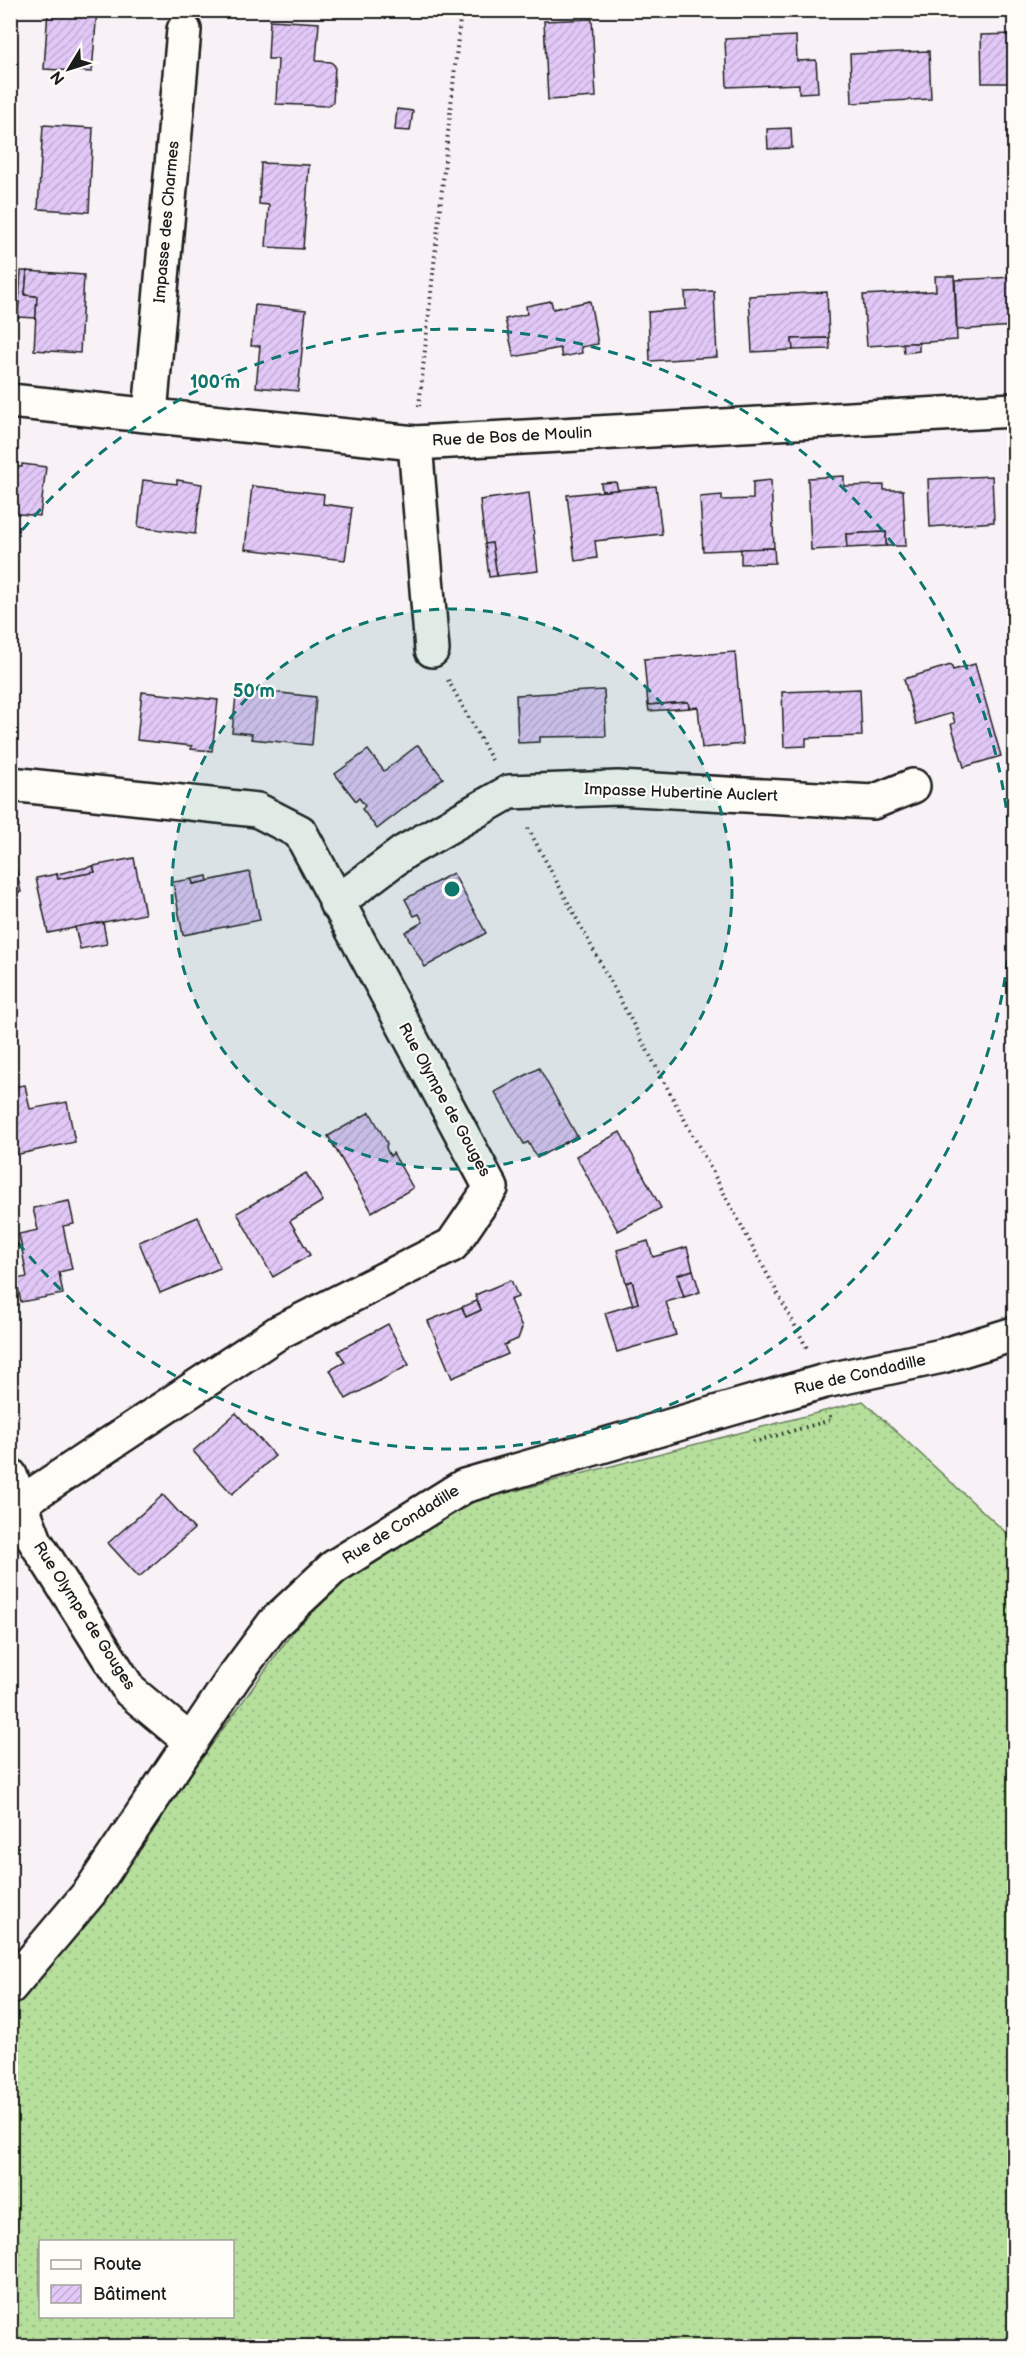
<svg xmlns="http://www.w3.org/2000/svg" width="1025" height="2357" viewBox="0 0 1025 2357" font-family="'Balsamiq Sans',sans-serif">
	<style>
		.grass { fill: url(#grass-dots); stroke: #697e5c; stroke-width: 1.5; fill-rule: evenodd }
		.building { fill: url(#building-hatch); stroke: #1c1c1c; stroke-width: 1.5 }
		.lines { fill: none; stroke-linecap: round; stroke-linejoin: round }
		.minor-casing { stroke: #1c1c1c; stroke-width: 38 }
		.tertiary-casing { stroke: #1c1c1c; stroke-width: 38 }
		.path { stroke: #1c1c1c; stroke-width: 4; stroke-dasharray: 1.5 4.5; stroke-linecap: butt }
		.minor { stroke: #fdfcf7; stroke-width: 33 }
		.tertiary { stroke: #fdfcf7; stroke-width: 33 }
		.ring { fill: none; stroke: #0f766e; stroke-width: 3; stroke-dasharray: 10 8 }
		.labels { text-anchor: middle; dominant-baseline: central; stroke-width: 4.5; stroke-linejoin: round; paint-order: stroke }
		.street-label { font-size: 16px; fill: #1c1c1c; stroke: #fdfcf7 }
		.centre { fill: #0f766e; stroke: #fdfcf7; stroke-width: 3 }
		.ring-label { font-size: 18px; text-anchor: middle; font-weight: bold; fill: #0f766e; stroke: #fdfcf7; stroke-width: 4.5; stroke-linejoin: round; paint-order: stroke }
	</style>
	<defs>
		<pattern id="grass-dots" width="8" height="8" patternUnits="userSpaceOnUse" patternTransform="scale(1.5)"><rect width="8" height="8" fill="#b6df9c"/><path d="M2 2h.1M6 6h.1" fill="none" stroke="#9cbf86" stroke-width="1.8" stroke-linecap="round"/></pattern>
		<pattern id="building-hatch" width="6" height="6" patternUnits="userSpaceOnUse" patternTransform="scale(1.5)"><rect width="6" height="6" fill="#e2c8f7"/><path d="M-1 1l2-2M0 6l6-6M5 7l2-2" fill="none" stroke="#c1abd3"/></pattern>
	</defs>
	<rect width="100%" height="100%" fill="#f8f2f7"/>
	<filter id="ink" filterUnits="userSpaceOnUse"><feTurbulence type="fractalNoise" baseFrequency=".0167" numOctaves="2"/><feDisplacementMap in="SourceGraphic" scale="12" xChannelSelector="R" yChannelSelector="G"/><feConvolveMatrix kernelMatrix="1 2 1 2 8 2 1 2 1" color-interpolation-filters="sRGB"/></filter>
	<g filter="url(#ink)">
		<path class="grass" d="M863,1401L1014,1540V2346H11V2005L99,1902L294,1630L359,1568L453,1507ZM40,2242H232V2316H40Z"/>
		<g class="building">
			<polygon points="48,10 97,10 92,72 44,69"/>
			<polygon points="592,19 596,97 548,100 544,21"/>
			<polygon points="270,20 319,23 316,61 331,62 335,66 333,102 328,106 276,104 278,59 268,59"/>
			<polygon points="1014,34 1014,83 982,83 981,35"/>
			<polygon points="796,36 797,61 816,60 818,92 799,93 799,84 727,87 725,39"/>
			<polygon points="929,51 931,99 852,103 850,54"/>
			<polygon points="397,109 413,111 410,131 395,130"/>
			<polygon points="43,125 93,128 89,212 38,209"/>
			<polygon points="791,128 792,148 768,149 767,129"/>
			<polygon points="261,163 309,165 303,249 266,247 269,205 259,204"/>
			<polygon points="21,271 27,271 25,295 37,296 36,318 18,317"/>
			<polygon points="27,271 84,275 80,353 34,350 37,296 25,295"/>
			<polygon points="935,276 954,276 957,340 867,346 863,295 936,291"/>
			<polygon points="1014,277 1014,326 957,330 955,280"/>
			<polygon points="714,291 717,357 650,361 648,312 686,309 685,292"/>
			<polygon points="827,292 829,338 792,339 793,350 752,352 749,296"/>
			<polygon points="551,301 553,309 590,301 598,344 581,347 582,353 562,357 560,348 514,357 505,319 527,314 526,306"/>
			<polygon points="255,305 306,310 298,391 256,387 260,346 251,346"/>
			<polygon points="829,338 830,349 793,350 792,339"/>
			<polygon points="903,343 919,343 919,351 904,353"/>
			<polygon points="22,464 46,467 40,516 10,513 10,466 22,467"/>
			<polygon points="844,476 844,486 884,485 884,490 903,490 906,546 886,546 886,532 846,534 847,548 811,550 808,478"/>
			<polygon points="992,476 994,522 930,527 928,479"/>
			<polygon points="143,480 177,484 177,480 202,484 195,534 138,527"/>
			<polygon points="771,480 774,548 703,551 700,497 722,495 722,500 753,499 753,482"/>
			<polygon points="616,482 618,490 602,491 601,483"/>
			<polygon points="252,486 324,494 323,504 352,508 345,560 245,549"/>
			<polygon points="656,486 662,534 595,541 597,558 575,561 567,495"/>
			<polygon points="529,493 538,571 497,576 492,543 485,544 480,500"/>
			<polygon points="886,532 886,546 847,548 846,534"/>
			<polygon points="492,543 497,576 489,577 485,544"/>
			<polygon points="774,548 775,563 741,564 741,549"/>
			<polygon points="735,652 743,744 702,748 698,707 689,708 688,702 648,705 644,659"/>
			<polygon points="975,664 1001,756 964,767 951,724 955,723 952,713 916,724 904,679 951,665 953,670"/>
			<polygon points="237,688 316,697 312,745 251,739 252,734 232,732"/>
			<polygon points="860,689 862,736 806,738 806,746 784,747 782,692"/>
			<polygon points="604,690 606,736 540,737 540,742 518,743 516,695"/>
			<polygon points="142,692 218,700 212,751 191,749 192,746 137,740"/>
			<polygon points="688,702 689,708 649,711 648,705"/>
			<polygon points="418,745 443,778 377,829 362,809 365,806 359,798 356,801 335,774 368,750 384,771"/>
			<polygon points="10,841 21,892 10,894"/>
			<polygon points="134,858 145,914 48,933 36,878 57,874 58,879 95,872 93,866"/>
			<polygon points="93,866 95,872 58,879 57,874"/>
			<polygon points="250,872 260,920 183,935 173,882 192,879 193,884"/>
			<polygon points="453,873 486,933 425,967 405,932 423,922 419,914 414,916 405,899"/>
			<polygon points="207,876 208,881 193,884 192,879"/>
			<polygon points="103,922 107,944 80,949 75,927"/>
			<polygon points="539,1068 577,1136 537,1158 528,1142 524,1144 495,1092"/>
			<polygon points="25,1085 30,1109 67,1102 75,1142 10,1156 10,1087"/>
			<polygon points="370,1112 387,1143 386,1148 390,1156 393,1153 413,1188 372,1212 328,1136"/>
			<polygon points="620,1132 661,1208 618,1231 576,1156"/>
			<polygon points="306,1173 323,1201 290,1221 310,1255 273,1277 237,1213"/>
			<polygon points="69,1201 74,1224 63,1226 72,1269 59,1272 63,1294 21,1302 16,1279 27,1277 19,1234 38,1230 33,1208"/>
			<polygon points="198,1217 220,1268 160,1293 139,1242"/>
			<polygon points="648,1241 653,1257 687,1247 693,1270 677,1275 684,1297 666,1302 676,1335 617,1352 605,1313 638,1303 632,1281 626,1283 617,1250"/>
			<polygon points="693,1270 700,1292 684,1297 677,1275"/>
			<polygon points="511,1280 518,1297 510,1300 522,1328 518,1339 504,1345 508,1354 452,1378 428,1321 462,1307 466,1317 481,1310 475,1295"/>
			<polygon points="632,1281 638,1303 633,1305 626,1283"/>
			<polygon points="477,1301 481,1310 466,1317 462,1307"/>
			<polygon points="388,1324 409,1365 346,1399 330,1370 345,1362 338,1351"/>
			<polygon points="236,1413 275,1456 232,1494 193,1451"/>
			<polygon points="163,1495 194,1529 139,1577 108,1543"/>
		</g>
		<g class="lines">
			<g class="minor-casing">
				<g id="minor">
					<polyline points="10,401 415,443 1014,410"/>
					<polyline points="150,414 184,30"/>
					<polyline points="415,443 432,650"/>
					<polyline points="10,784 257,810 300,832 491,1188 452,1245 279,1332 22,1502"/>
					<polyline points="336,903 404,852 509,792 618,788 873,802 913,786"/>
					<polyline points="10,1475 35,1541 130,1691 191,1742"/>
				</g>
			</g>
			<g class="tertiary-casing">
				<polyline id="tertiary" points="10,1987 90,1892 234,1677 274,1623 334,1567 464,1486 825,1381 942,1356 1014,1334"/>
			</g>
			<g class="path">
				<polyline points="419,406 461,10"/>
				<polyline points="448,680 492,760"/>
				<polyline points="528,828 808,1350"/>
				<polyline points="753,1442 831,1420 830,1416"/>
			</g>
			<use href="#minor" class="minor"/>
			<use href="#tertiary" class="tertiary"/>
		</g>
	</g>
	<circle cx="452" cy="889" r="280" fill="#0f766e" fill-opacity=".12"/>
	<g class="ring">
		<circle cx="452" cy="889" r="280"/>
		<path d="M11 544A560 560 0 1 1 11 1234"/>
	</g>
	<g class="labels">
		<g class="street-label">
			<text transform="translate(167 222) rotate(-85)">Impasse des Charmes</text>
			<text transform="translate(512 437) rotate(-3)">Rue de Bos de Moulin</text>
			<text transform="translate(681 793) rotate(2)">Impasse Hubertine Auclert</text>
			<text transform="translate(444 1100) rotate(61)">Rue Olympe de Gouges</text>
			<text transform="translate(860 1375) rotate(-13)">Rue de Condadille</text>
			<text transform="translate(401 1525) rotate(-32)">Rue de Condadille</text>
			<text transform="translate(84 1616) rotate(57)">Rue Olympe de Gouges</text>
		</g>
	</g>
	<circle cx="452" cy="889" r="9" class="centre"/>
	<g class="ring-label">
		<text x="215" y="388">100 m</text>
		<text x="254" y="697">50 m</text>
	</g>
	<rect width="1025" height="2357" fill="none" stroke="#fdfcf7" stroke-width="36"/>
	<rect x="18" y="18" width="989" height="2321" fill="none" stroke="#1c1c1c" stroke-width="2" filter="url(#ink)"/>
	<rect x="39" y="2240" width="195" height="78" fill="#fdfcf7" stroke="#a3a29f" stroke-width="1.5"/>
	<rect x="51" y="2260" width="30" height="9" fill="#fdfcf7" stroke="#a3a29f" stroke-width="1.5"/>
	<text x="93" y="2270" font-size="18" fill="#1c1c1c">Route</text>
	<rect x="51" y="2285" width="30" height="18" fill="url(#building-hatch)" stroke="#a3a29f" stroke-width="1.5"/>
	<text x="93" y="2300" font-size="18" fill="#1c1c1c">Bâtiment</text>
	<g transform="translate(69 69) rotate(232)" stroke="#fdfcf7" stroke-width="4.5" paint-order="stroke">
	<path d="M0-4.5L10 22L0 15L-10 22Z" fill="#1c1c1c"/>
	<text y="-9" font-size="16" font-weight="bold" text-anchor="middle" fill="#1c1c1c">N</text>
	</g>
</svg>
